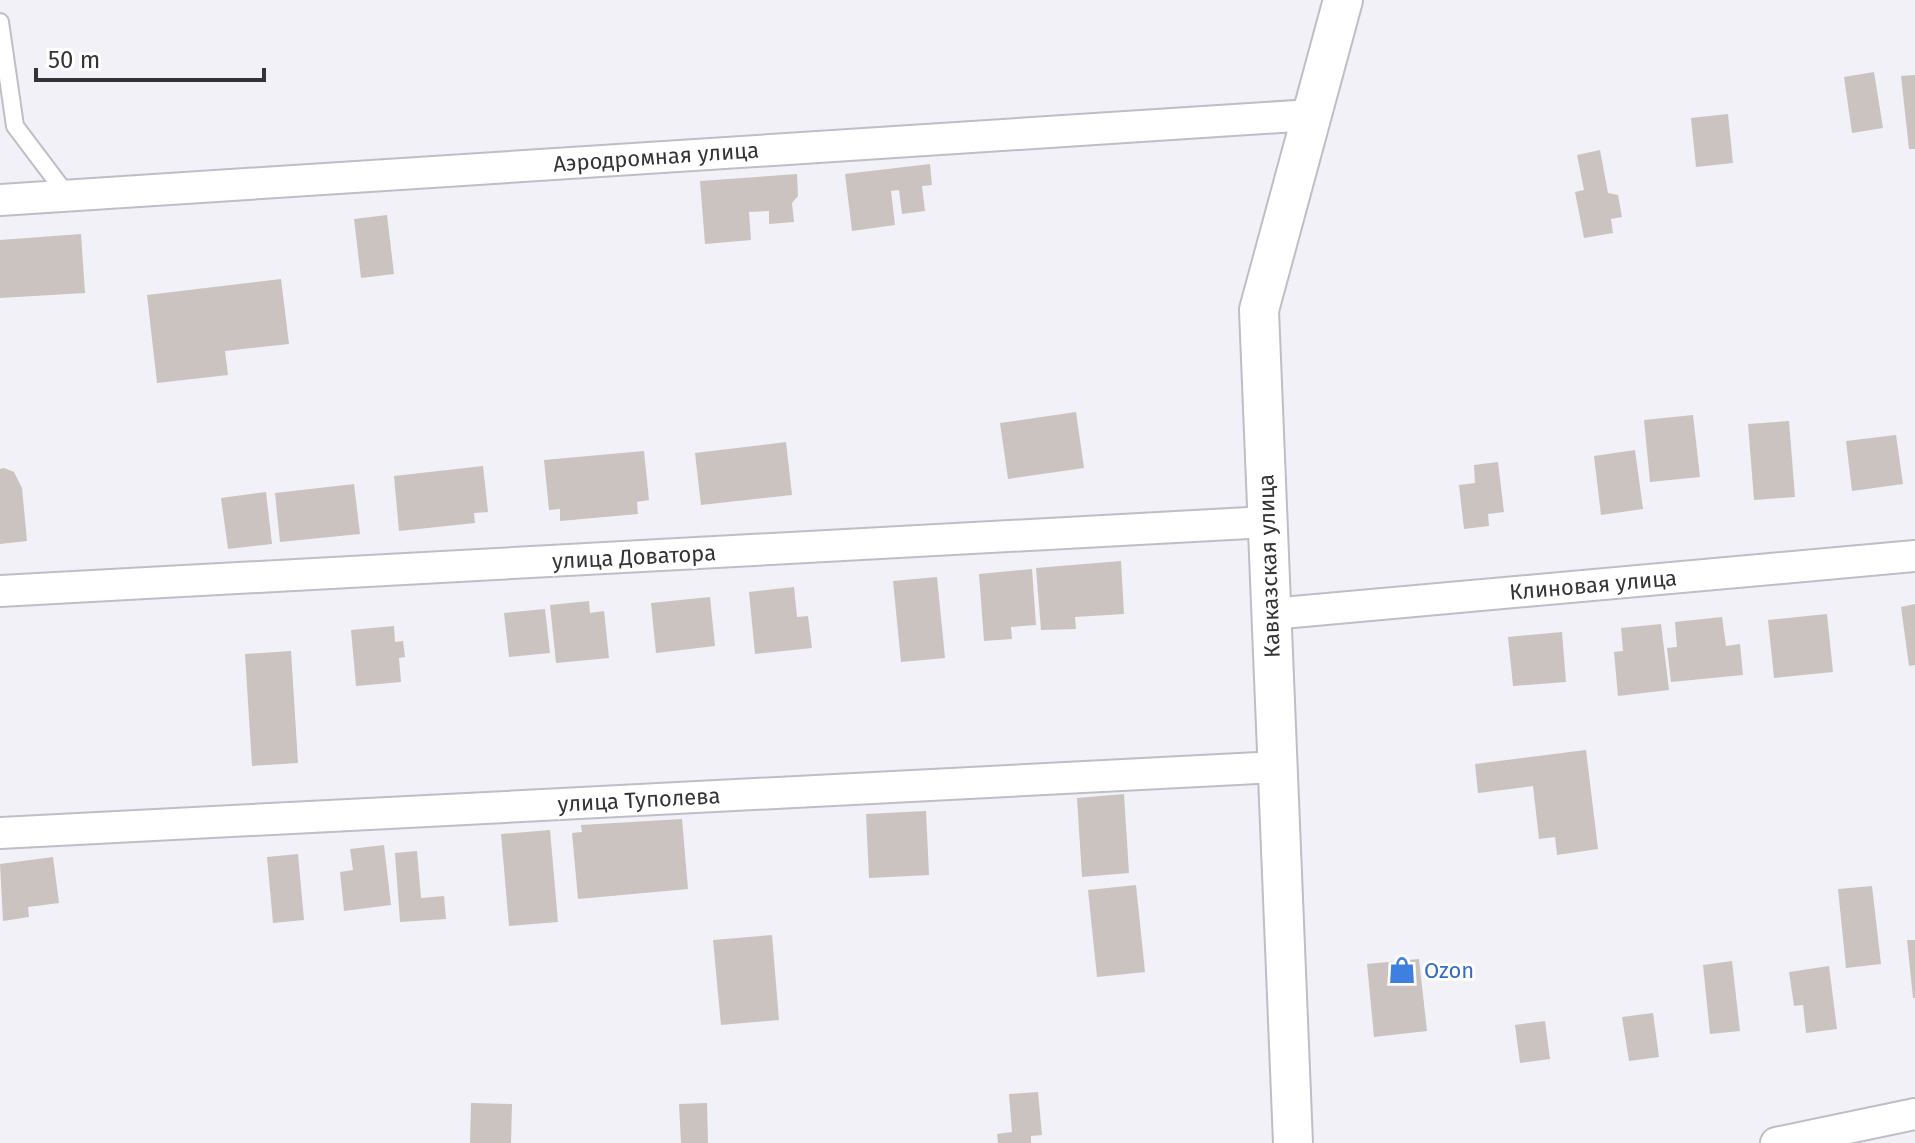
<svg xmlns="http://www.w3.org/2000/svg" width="1915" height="1143" viewBox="0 0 1915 1143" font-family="'Fira Sans',sans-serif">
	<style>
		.building { fill: #cbc3bf }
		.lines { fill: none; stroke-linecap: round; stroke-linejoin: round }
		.service-casing { stroke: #bfbdc5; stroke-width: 20 }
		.minor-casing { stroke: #bfbdc5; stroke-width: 34 }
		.tertiary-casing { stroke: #bfbdc5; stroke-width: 42 }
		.service { stroke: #fff; stroke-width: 16 }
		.minor { stroke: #fff; stroke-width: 30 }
		.tertiary { stroke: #fff; stroke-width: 38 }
		.labels { text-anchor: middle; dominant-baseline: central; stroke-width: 6; stroke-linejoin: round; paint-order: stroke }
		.street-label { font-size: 22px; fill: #343437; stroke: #fff }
		.shop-label { font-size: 22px; fill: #366cbe; stroke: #fff; text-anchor: start }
	</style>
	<rect width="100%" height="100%" fill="#f2f1f8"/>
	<g class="building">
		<polygon points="1874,72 1883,128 1852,133 1844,77"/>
		<polygon points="1915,75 1915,149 1909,149 1901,76"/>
		<polygon points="1728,114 1733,163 1696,167 1691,118"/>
		<polygon points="1600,150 1608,193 1618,195 1622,217 1611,219 1613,233 1584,238 1575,192 1584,190 1577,155"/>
		<polygon points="930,164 932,185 922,186 925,211 902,214 899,190 891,191 895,225 852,231 845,174"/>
		<polygon points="797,174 798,196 792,203 794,222 769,224 769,211 749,212 751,240 705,244 700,181"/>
		<polygon points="387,215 394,274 361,278 354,219"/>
		<polygon points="81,234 85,293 0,298 0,240"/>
		<polygon points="281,279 289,344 225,351 228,375 157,383 147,295"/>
		<polygon points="1076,412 1084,468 1008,479 1000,423"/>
		<polygon points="1693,415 1700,477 1650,482 1644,420"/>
		<polygon points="1789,421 1795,497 1754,500 1748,424"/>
		<polygon points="1896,435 1903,484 1852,491 1846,441"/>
		<polygon points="786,442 792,495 701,505 695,453"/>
		<polygon points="1635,450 1643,509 1601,515 1594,456"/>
		<polygon points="644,451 649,500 637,502 638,514 560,521 560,509 549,510 544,460"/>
		<polygon points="1498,462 1504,512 1488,514 1489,526 1464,529 1459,485 1475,483 1474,465"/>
		<polygon points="483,466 488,512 474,513 475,523 399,531 394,476"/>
		<polygon points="4,468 14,472 22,488 27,541 0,544 0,469"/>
		<polygon points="354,484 360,534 280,542 275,493"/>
		<polygon points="266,492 272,544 228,549 221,498"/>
		<polygon points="1121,561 1124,614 1075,617 1076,629 1041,630 1036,568"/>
		<polygon points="1032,569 1036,625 1011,627 1012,639 984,641 979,574"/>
		<polygon points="937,577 945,658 901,662 893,581"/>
		<polygon points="794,587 797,617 808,616 812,648 755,654 749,592"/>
		<polygon points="710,597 715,646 656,653 651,603"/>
		<polygon points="589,601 590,613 604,611 609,658 556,663 550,605"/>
		<polygon points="1915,604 1915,665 1909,666 1901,607"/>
		<polygon points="545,609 550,653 509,657 504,613"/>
		<polygon points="1827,614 1833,672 1774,678 1768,620"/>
		<polygon points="1722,617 1726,646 1740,644 1743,675 1671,682 1667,648 1677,647 1675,622"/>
		<polygon points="1661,624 1669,690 1618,696 1614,652 1623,651 1621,628"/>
		<polygon points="394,626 395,642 403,641 405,657 399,658 401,682 356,686 351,630"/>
		<polygon points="1562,632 1566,682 1513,686 1508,637"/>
		<polygon points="291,651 298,763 252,766 245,654"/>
		<polygon points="1586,750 1598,849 1557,855 1555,837 1539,839 1533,786 1478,793 1475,764"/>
		<polygon points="1124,794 1129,873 1082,877 1077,798"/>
		<polygon points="926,811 929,875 869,878 866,814"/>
		<polygon points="682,819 688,889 578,899 572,833 582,832 581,825"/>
		<polygon points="550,830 558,922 509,926 501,834"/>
		<polygon points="384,845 391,905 344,911 340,872 353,870 350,849"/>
		<polygon points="417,851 421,898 444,896 446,919 400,922 395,853"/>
		<polygon points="298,854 304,920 273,923 267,857"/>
		<polygon points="53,857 59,903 28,907 29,917 3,921 0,864"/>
		<polygon points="1136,885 1145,972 1097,977 1088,890"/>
		<polygon points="1872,886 1881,964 1846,968 1838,889"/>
		<polygon points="772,935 779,1020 721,1025 713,940"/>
		<polygon points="1907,940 1915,940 1915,998 1913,998"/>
		<polygon points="1419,959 1427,1031 1374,1037 1367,964"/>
		<polygon points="1732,961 1740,1031 1710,1034 1703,965"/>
		<polygon points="1829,966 1837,1029 1806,1033 1803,1005 1794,1006 1789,972"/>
		<polygon points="1653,1013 1659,1057 1629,1061 1622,1017"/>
		<polygon points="1545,1021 1550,1059 1520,1063 1515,1025"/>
		<polygon points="1038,1092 1042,1135 1031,1136 1031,1143 998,1143 997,1134 1012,1132 1009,1094"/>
		<polygon points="471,1103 512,1104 511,1143 470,1143"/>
		<polygon points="707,1103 708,1143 681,1143 679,1104"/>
	</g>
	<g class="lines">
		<g class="service-casing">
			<polyline id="service" points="0,22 15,126 67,195"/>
		</g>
		<g class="minor-casing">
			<g id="minor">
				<polyline points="0,200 1311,115"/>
				<polyline points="0,591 1267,522"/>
				<polyline points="1271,614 1915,556"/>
				<polyline points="0,833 1278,767"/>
				<polyline points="1776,1143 1915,1114"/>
			</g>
		</g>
		<g class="tertiary-casing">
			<polyline id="tertiary" points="1293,1143 1259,310 1343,0"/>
		</g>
		<use href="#service" class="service"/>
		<use href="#minor" class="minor"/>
		<use href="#tertiary" class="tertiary"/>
	</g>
	<defs>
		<g id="shop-bare" transform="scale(2.16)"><path d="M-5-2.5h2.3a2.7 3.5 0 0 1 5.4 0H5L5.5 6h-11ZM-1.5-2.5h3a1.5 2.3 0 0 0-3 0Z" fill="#3f7fe0" stroke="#fff" stroke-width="2.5" paint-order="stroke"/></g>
	</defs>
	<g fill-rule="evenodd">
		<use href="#shop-bare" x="1402" y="970"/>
	</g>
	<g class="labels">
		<g class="street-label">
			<text transform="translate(656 157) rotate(-4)">Аэродромная улица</text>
			<text transform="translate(634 557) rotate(-3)">улица Доватора</text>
			<text transform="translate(1269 566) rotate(-92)">Кавказская улица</text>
			<text transform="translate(1593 585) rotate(-5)">Клиновая улица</text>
			<text transform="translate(639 800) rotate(-3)">улица Туполева</text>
		</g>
		<g class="shop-label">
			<text x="1424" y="970">Ozon</text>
		</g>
	</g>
	<path d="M36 68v12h228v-12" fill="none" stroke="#343437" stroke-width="4"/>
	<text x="48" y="68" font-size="24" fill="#343437" stroke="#ffffff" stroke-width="6" paint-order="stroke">50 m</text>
</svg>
